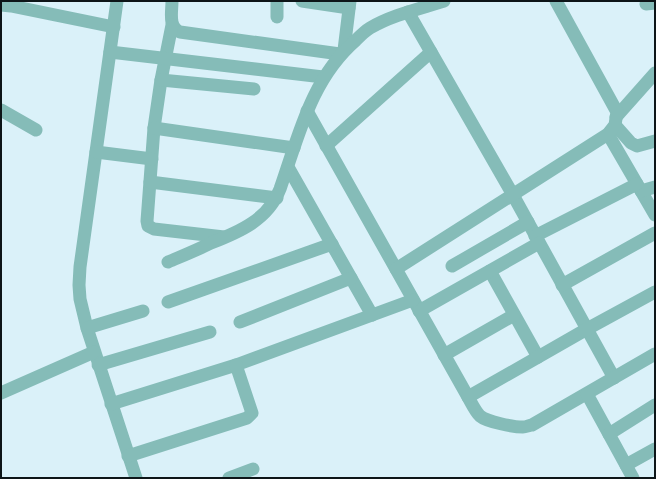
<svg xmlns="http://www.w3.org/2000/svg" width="656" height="479" viewBox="0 0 656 479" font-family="Lora,serif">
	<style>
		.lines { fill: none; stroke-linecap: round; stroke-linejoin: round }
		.street { stroke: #85bcb8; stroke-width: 13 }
	</style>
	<rect width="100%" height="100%" fill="#daf1f9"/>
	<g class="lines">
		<g class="street">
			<polyline points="117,1 80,267 79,285 80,299 87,328 136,478"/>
			<path d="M172,1C172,12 168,27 180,32L340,54"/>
			<polyline points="277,1 277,17"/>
			<polyline points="302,1 349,8"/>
			<polyline points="646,4 655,3"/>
			<polyline points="1,5 11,6 114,27"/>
			<polyline points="408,12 513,195 614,378"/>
			<polyline points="172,25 161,80 154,128 147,221 148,226 154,229 224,237"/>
			<polyline points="344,50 350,1"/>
			<polyline points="110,52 323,77"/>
			<polyline points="161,80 254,89"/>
			<polyline points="1,110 36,130"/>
			<path d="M307,111L468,397C472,404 475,411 480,416C487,422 514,427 523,427C526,427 530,425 532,425L655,354"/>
			<polyline points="616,117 655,73"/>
			<polyline points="615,125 631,143 637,146 655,141"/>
			<polyline points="154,128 294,148"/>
			<polyline points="608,134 655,215"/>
			<polyline points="326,146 431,52"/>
			<polyline points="96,152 152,159"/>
			<polyline points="288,167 372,315"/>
			<polyline points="150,182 277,198"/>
			<polyline points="641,191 655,187"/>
			<polyline points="535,236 637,184"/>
			<path d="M168,262C182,256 197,250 211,243C239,232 268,220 280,189C299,135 311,79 356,40C360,36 365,31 370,28C392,15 419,9 444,1"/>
			<polyline points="452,266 528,222"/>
			<polyline points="396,269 608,134 615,125 617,112 556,1"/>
			<polyline points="490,271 538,357"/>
			<polyline points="562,285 655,233"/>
			<polyline points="168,302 332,244"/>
			<polyline points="419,311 539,243"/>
			<polyline points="240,322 351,278"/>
			<polyline points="87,328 143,311"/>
			<polyline points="444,355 514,315"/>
			<polyline points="98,365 210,332"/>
			<polyline points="1,393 94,352"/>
			<polyline points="587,394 633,478"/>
			<polyline points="468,397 587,329 655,292"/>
			<polyline points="111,404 236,365 413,300"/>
			<polyline points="609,434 655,405"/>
			<polyline points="128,456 247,418 252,413 236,365"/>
			<polyline points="626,465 655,449"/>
			<polyline points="229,478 253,469"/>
		</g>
	</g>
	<rect width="656" height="479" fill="none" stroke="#0d1518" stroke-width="4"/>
</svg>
